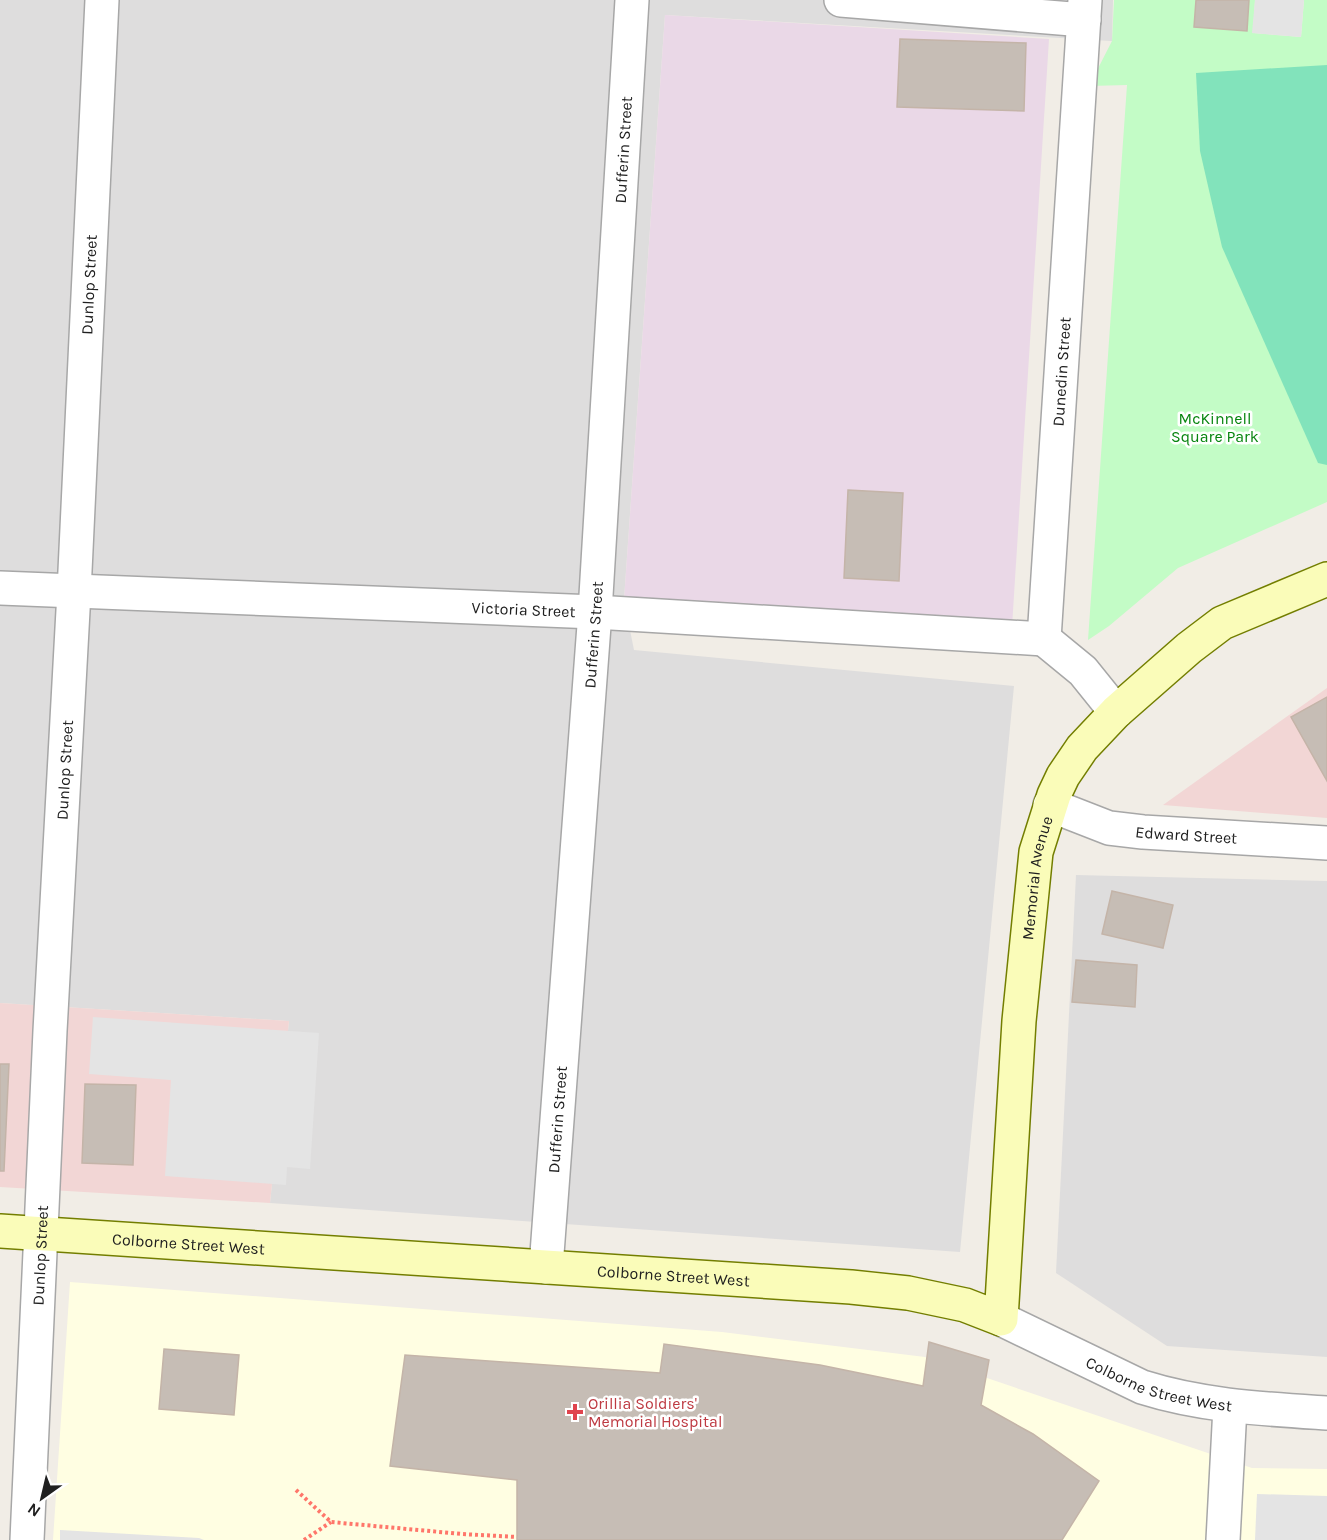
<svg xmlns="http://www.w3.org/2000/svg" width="1327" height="1540" viewBox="0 0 1327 1540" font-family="Karla,sans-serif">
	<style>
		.residential { fill: #dedddd }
		.commercial { fill: #f2d6d5 }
		.industrial { fill: #ead8e7 }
		.education { fill: #fffee2 }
		.park { fill: #c3fcc6 }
		.pitch { fill: #82e3bb }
		.parking { fill: #e4e4e4 }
		.building { fill: #c6bdb5; stroke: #c4b4a8; stroke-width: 1.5 }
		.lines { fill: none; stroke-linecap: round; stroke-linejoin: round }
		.street-casing { stroke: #a7a7a7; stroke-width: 36 }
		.secondary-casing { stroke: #737e00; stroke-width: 36 }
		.path { stroke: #ff766a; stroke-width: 4; stroke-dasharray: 3 3; stroke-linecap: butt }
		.street { stroke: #fff; stroke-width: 33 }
		.secondary { stroke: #fafcb9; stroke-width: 33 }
		.health-dot { fill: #e0444e; stroke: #fff; stroke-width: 2 }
		.labels { text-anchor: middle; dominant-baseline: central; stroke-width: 5; stroke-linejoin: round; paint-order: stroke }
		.street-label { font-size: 16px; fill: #202020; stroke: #fff }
		.park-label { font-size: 16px; fill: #07850f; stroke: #fff }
		.health-label { font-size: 16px; fill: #be3a42; stroke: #fff; text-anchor: start }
	</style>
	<rect width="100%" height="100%" fill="#f1ede6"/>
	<g class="residential">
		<polygon points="0,0 1113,0 1112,41 665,15 624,600 634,650 1014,686 960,1252 270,1203 289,1021 0,1003"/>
		<polygon points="1076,875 1327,881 1327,1357 1167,1346 1056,1273"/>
	</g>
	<g class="commercial">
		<polygon points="1327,688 1327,818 1163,805 1289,715"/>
		<polygon points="0,1003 289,1021 270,1203 0,1187"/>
	</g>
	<polygon class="industrial" points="665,15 1049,39 1012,627 624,600"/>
	<polygon class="education" points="70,1282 722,1332 925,1357 1252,1468 1327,1469 1327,1540 53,1540"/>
	<polygon class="park" points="1114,0 1255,0 1253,33 1301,37 1304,0 1327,0 1327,502 1178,568 1109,626 1088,640 1127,85 1089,86 1112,41"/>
	<polygon class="pitch" points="1327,65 1327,465 1318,463 1222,247 1200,151 1196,73"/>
	<g class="parking">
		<polygon points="1255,0 1304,0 1301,37 1252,33"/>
		<polygon points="93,1017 319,1033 310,1169 287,1167 286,1185 165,1176 171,1080 89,1074"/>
		<polygon points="1257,1494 1327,1496 1327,1540 1255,1540"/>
		<polygon points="60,1530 199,1538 204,1540 60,1540"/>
	</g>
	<g class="building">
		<polygon points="1196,0 1249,0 1247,31 1194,27"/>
		<polygon points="900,39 1026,43 1024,111 897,107"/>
		<polygon points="848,490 903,493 899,581 844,578"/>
		<polygon points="1327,697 1327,781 1291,717"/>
		<polygon points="1112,891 1173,905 1163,948 1102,934"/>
		<polygon points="1076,960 1137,965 1135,1007 1072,1002"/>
		<polygon points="0,1064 9,1064 4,1171 0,1171"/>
		<polygon points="85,1084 136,1085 133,1165 82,1163"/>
		<polygon points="929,1342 989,1360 981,1405 1033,1434 1099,1481 1062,1540 517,1540 517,1480 390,1466 405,1355 660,1373 664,1344 820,1365 923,1386"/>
		<polygon points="164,1349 239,1355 234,1415 159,1409"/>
	</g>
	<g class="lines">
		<g class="street-casing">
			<g id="street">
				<polyline points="841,0 1084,20"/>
				<path id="s1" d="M0,588L595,612L1044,639"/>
				<path id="s2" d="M1044,639L1085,0"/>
				<polyline points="1044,639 1083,671 1116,712"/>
				<path id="s3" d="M1050,805L1109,828L1143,832L1327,843"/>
				<path id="s4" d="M546,1267L595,612L632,0"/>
				<path id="s5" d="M1001,1319L1142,1387C1202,1406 1264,1409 1327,1413"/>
				<path id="s6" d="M27,1540L50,1031L74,592L102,0"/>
				<polyline points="1223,1540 1230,1407"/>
			</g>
		</g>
		<g class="secondary-casing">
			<g id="secondary">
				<path id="s7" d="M0,1231L851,1287L908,1293L965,1305L1001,1319L1019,1021L1036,852L1054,795L1063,776L1082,748L1116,712L1189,648L1222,623L1327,579"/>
			</g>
		</g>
		<g class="path">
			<polyline points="296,1490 331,1522 462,1534 517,1537"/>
			<polyline points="304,1540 331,1522"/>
		</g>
		<use href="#street" class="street"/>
		<use href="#secondary" class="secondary"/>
	</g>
	<path class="health-dot" d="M572 1403h6v6h6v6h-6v6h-6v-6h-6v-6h6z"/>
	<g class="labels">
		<g class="street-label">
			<text stroke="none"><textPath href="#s4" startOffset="1120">Dufferin Street</textPath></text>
			<text stroke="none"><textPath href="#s6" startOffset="1257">Dunlop Street</textPath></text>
			<text stroke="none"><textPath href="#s2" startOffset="268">Dunedin Street</textPath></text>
			<text stroke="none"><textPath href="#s1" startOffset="524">Victoria Street</textPath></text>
			<text stroke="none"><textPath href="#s4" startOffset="634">Dufferin Street</textPath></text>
			<text stroke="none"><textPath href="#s6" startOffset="771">Dunlop Street</textPath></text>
			<text stroke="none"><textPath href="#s3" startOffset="141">Edward Street</textPath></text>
			<text stroke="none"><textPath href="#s7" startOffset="1450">Memorial Avenue</textPath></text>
			<text stroke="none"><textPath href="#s4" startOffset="148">Dufferin Street</textPath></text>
			<text stroke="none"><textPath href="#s7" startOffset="189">Colborne Street West</textPath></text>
			<text stroke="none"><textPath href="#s6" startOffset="285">Dunlop Street</textPath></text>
			<text stroke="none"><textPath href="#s7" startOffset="675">Colborne Street West</textPath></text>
			<text stroke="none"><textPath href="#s5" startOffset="172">Colborne Street West</textPath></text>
		</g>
		<g class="park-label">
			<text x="1215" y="418">McKinnell<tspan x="1215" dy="18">Square Park</tspan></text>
		</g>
		<g class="health-label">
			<text x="588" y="1403">Orillia Soldiers'<tspan x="588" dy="18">Memorial Hospital</tspan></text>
		</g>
	</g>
	<g transform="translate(42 1498) rotate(214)" stroke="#ffffff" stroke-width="4.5" paint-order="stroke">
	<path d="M0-4.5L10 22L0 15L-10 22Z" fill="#202020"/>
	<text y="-9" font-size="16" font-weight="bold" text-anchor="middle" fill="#202020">N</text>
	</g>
</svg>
